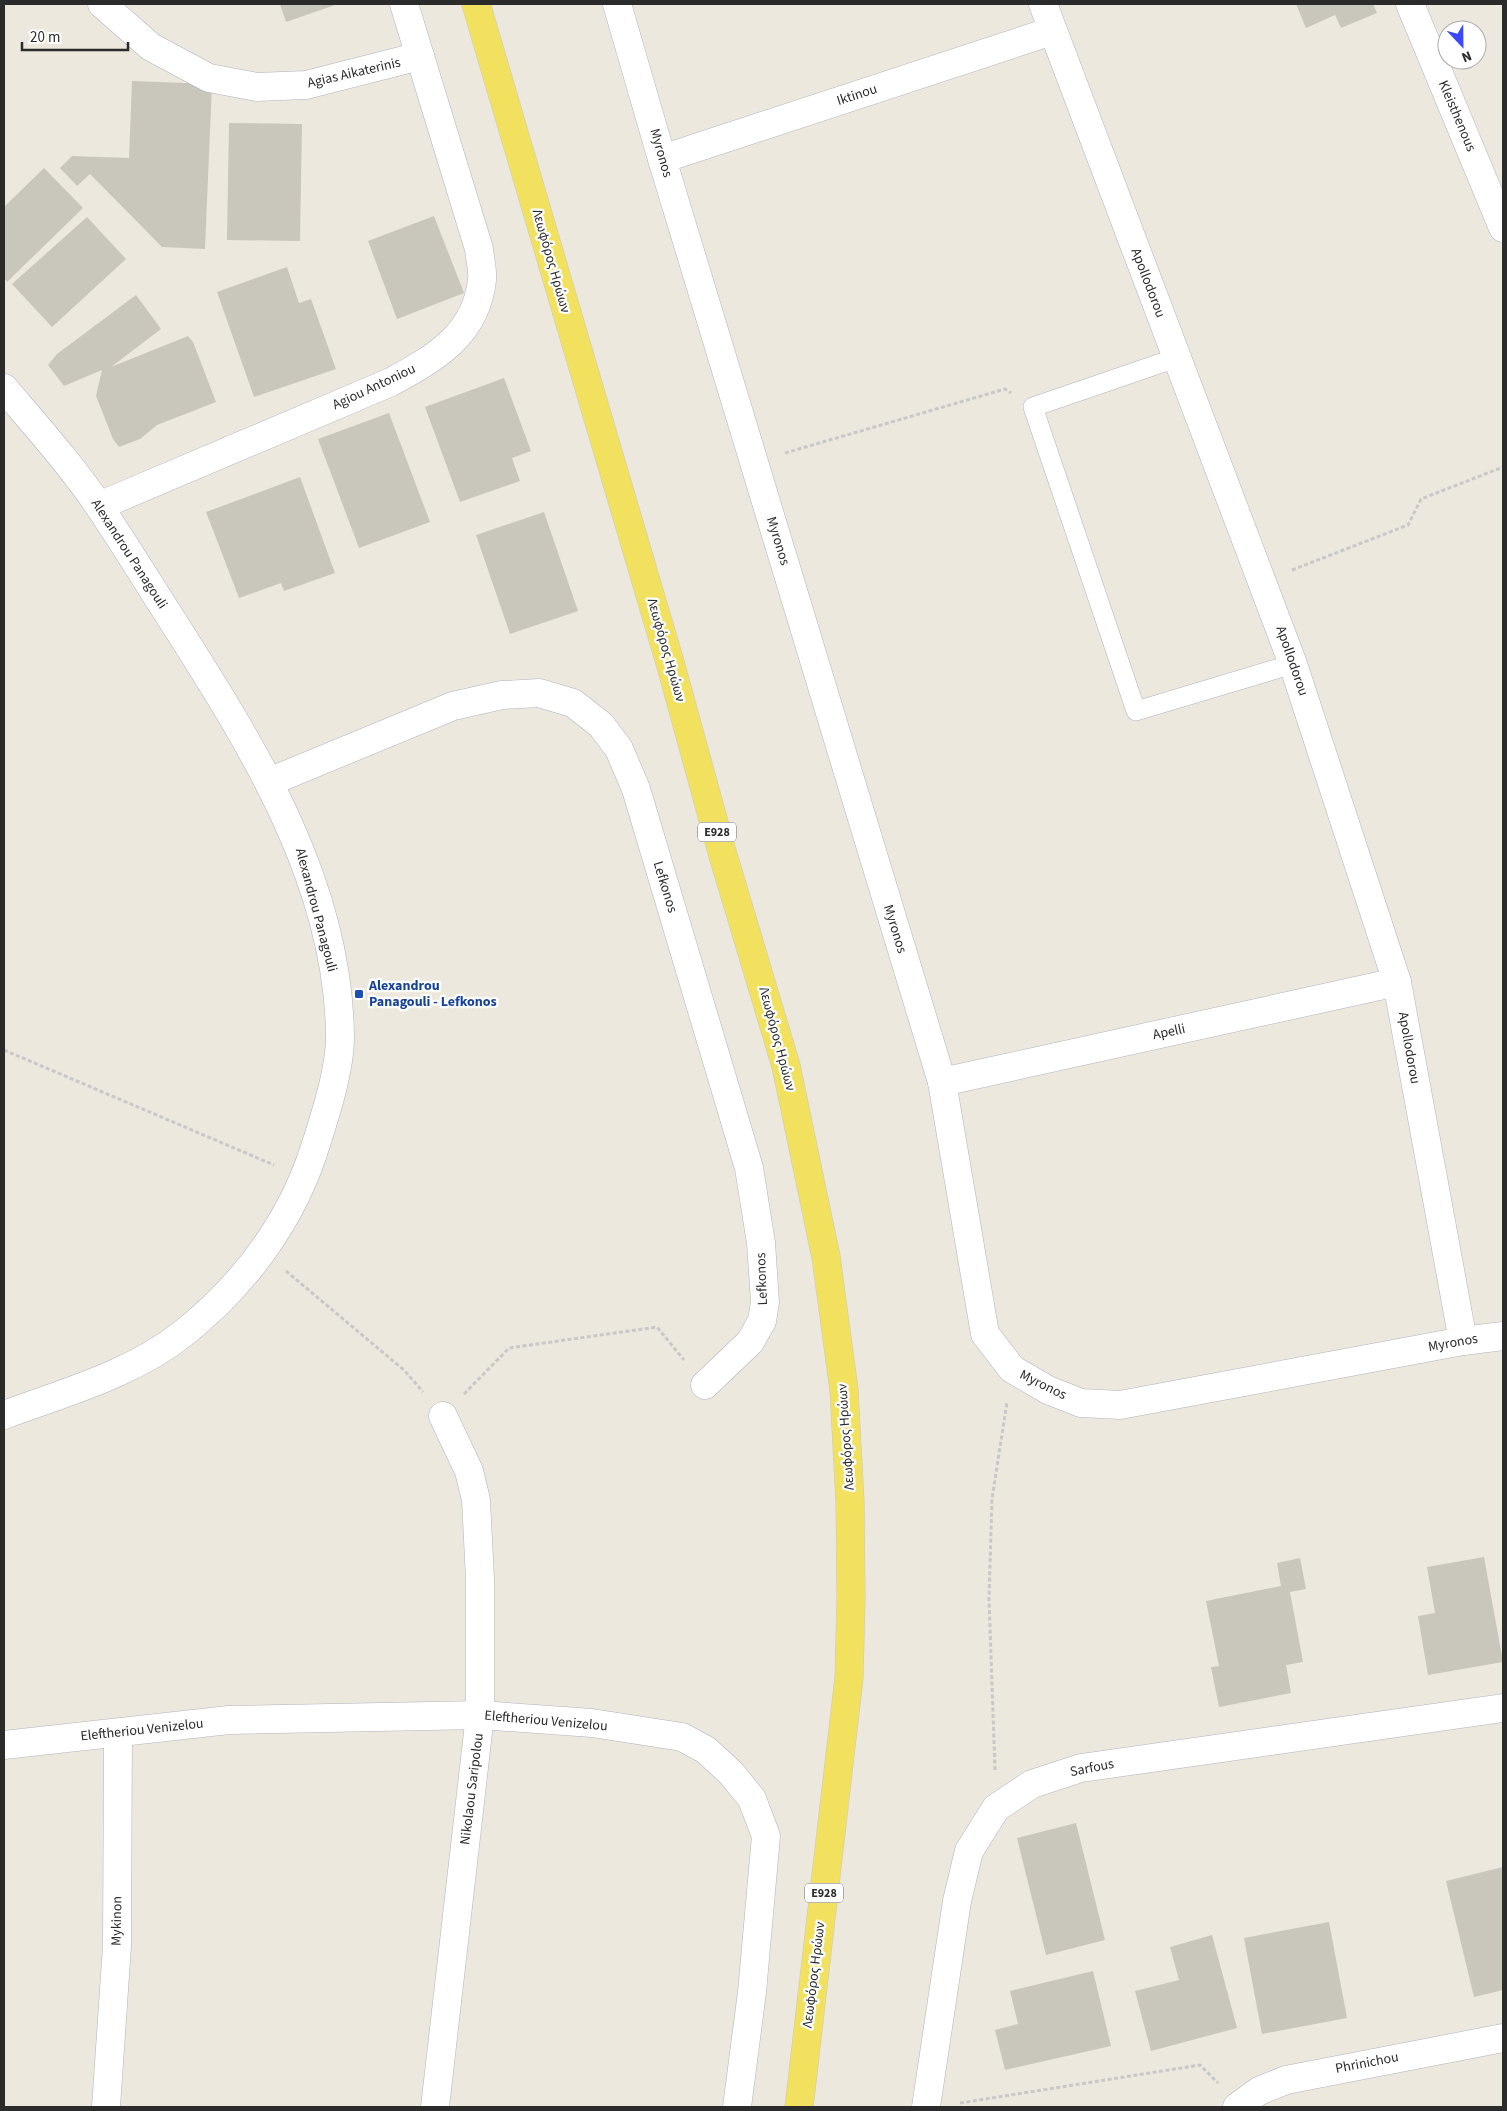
<svg xmlns="http://www.w3.org/2000/svg" width="1507" height="2111" viewBox="0 0 1507 2111" font-family="'Source Sans 3',sans-serif">
	<style>
		.building { fill: #c9c6bc }
		.lines { fill: none; stroke-linecap: round; stroke-linejoin: round }
		.lane-casing { stroke: #b1b2bf; stroke-width: 20 }
		.street-casing { stroke: #b1b2bf; stroke-width: 29 }
		.secondary-casing { stroke: #b1b2bf; stroke-width: 29 }
		.primary-casing { stroke: #c8c8c8; stroke-width: 29 }
		.path { stroke: #c8c8c8; stroke-width: 3; stroke-dasharray: 4 2.5; stroke-linecap: butt }
		.lane { stroke: #fff; stroke-width: 19 }
		.street { stroke: #fff; stroke-width: 28 }
		.secondary { stroke: #fff; stroke-width: 28 }
		.primary { stroke: #f2e15e; stroke-width: 28 }
		.transit-dot { fill: #1a4fb4; stroke: #fff; stroke-width: 2 }
		.labels { text-anchor: middle; dominant-baseline: central; stroke-width: 4.5; stroke-linejoin: round; paint-order: stroke }
		.shield { fill: #fff; stroke: #6b6b6b; stroke-width: 1 }
		.shield-label { font-size: 12px; font-weight: bold; fill: #2b2b2b }
		.street-label { font-size: 14px; fill: #2b2b2b; stroke: #fff }
		.transit-label { font-size: 14px; font-weight: bold; fill: #164399; stroke: #fff; text-anchor: start }
	</style>
	<rect width="100%" height="100%" fill="#ede8dd"/>
	<g class="building">
		<polygon points="280,4 338,4 286,22"/>
		<polygon points="1296,4 1373,4 1377,13 1341,28 1335,15 1306,28"/>
		<polygon points="132,81 212,84 205,249 162,247 90,174 77,186 60,168 72,156 129,158"/>
		<polygon points="229,123 302,124 300,241 227,240"/>
		<polygon points="44,168 83,208 7,282 4,278 4,207"/>
		<polygon points="434,216 464,293 397,319 368,241"/>
		<polygon points="87,217 126,259 52,327 12,284"/>
		<polygon points="287,267 299,303 311,299 336,369 254,397 217,292"/>
		<polygon points="136,295 161,329 111,367 188,336 193,342 216,402 157,425 140,439 119,447 113,439 96,396 102,370 64,386 48,365 57,354"/>
		<polygon points="504,378 531,451 512,458 520,481 460,502 425,407"/>
		<polygon points="389,413 430,522 359,548 318,439"/>
		<polygon points="300,477 335,573 284,591 281,583 239,598 206,512"/>
		<polygon points="544,512 578,611 510,634 476,535"/>
		<polygon points="1484,1557 1503,1662 1428,1675 1418,1616 1435,1613 1427,1567"/>
		<polygon points="1300,1558 1306,1589 1290,1592 1303,1662 1286,1665 1291,1693 1219,1707 1211,1667 1219,1666 1206,1601 1281,1586 1277,1563"/>
		<polygon points="1076,1823 1105,1940 1046,1955 1017,1838"/>
		<polygon points="1503,1867 1503,1990 1474,1997 1446,1881"/>
		<polygon points="1329,1922 1347,2018 1262,2034 1244,1938"/>
		<polygon points="1212,1935 1237,2028 1151,2051 1135,1991 1179,1980 1170,1947"/>
		<polygon points="1093,1971 1111,2046 1005,2070 995,2030 1018,2024 1010,1991"/>
	</g>
	<g class="lines">
		<g class="lane-casing">
			<polyline id="lane" points="1176,358 1033,407 1136,711 1293,664"/>
		</g>
		<g class="street-casing">
			<g id="street">
				<polyline points="102,4 151,47 209,78 257,87 306,85 420,56"/>
				<polyline points="617,4 662,159 942,1082 985,1334 1012,1369 1048,1390 1081,1403 1120,1405 1463,1341 1503,1336"/>
				<polyline points="1043,4 1293,664 1397,982 1463,1341"/>
				<polyline points="1410,4 1503,228"/>
				<polyline points="662,159 1052,31"/>
				<path d="M99,506L391,382C435,358 476,335 482,280C483,271 480,259 479,249L404,4"/>
				<polyline points="269,782 453,706 502,695 539,693 573,703 601,725 619,749 636,789 749,1168 761,1243 765,1302 762,1321 750,1342 705,1385"/>
				<polyline points="942,1082 1397,982"/>
				<polyline points="4,1745 229,1720 480,1715 592,1723 682,1737 706,1750 731,1773 752,1799 766,1836 752,1992 737,2107"/>
				<polyline points="106,2107 117,1946 118,1734"/>
				<polyline points="435,2107 480,1715 480,1579 476,1500 469,1471 443,1416"/>
				<polyline points="926,2107 957,1901 969,1851 996,1808 1032,1784 1081,1768 1503,1708"/>
				<polyline points="1237,2107 1259,2091 1286,2080 1503,2038"/>
			</g>
		</g>
		<g class="secondary-casing">
			<path id="secondary" d="M4,388C37,427 72,466 101,509C128,550 154,592 181,634C258,755 339,888 340,1037C340,1069 326,1113 316,1144C293,1219 246,1283 185,1332C133,1374 66,1392 4,1415"/>
		</g>
		<g class="primary-casing">
			<polyline id="primary" points="476,4 671,666 722,852 786,1066 826,1257 844,1390 850,1502 851,1599 849,1678 799,2107"/>
		</g>
		<g class="path">
			<polyline points="785,453 1005,389 1011,393"/>
			<polyline points="1292,570 1408,525 1421,499 1503,467"/>
			<polyline points="4,1050 274,1165"/>
			<polyline points="286,1271 405,1371 423,1392"/>
			<polyline points="464,1394 509,1348 657,1327 684,1360"/>
			<polyline points="995,1770 989,1599 992,1499 1007,1402"/>
			<polyline points="960,2103 1200,2065 1218,2083"/>
		</g>
		<use href="#lane" class="lane"/>
		<use href="#street" class="street"/>
		<use href="#secondary" class="secondary"/>
		<use href="#primary" class="primary"/>
	</g>
	<rect class="transit-dot" x="354" y="989" width="10" height="10" rx="2.5"/>
	<g class="labels">
		<g class="shield">
			<rect x="698" y="822.5" width="38" height="19" rx="4"/>
			<rect x="805" y="1883.5" width="38" height="19" rx="4"/>
		</g>
		<g class="shield-label">
			<text x="717" y="832">E928</text>
			<text x="824" y="1893">E928</text>
		</g>
		<g class="street-label">
			<text transform="translate(354 73) rotate(-13)">Agias Aikaterinis</text>
			<text transform="translate(857 95) rotate(-18)">Iktinou</text>
			<text transform="translate(1457 116) rotate(67)">Kleisthenous</text>
			<text transform="translate(661 153) rotate(74)">Myronos</text>
			<text transform="translate(551 261) rotate(74)">Λεωφόρος Ηρώων</text>
			<text transform="translate(1148 283) rotate(69)">Apollodorou</text>
			<text transform="translate(374 387) rotate(-25)">Agiou Antoniou</text>
			<text transform="translate(778 541) rotate(73)">Myronos</text>
			<text transform="translate(129 554) rotate(57)">Alexandrou Panagouli</text>
			<text transform="translate(666 650) rotate(74)">Λεωφόρος Ηρώων</text>
			<text transform="translate(1292 661) rotate(71)">Apollodorou</text>
			<text transform="translate(665 887) rotate(73)">Lefkonos</text>
			<text transform="translate(316 910) rotate(75)">Alexandrou Panagouli</text>
			<text transform="translate(895 929) rotate(73)">Myronos</text>
			<text transform="translate(1169 1032) rotate(-12)">Apelli</text>
			<text transform="translate(777 1039) rotate(75)">Λεωφόρος Ηρώων</text>
			<text transform="translate(1409 1048) rotate(80)">Apollodorou</text>
			<text transform="translate(762 1279) rotate(-92)">Lefkonos</text>
			<text transform="translate(1453 1343) rotate(-10)">Myronos</text>
			<text transform="translate(1043 1385) rotate(26)">Myronos</text>
			<text transform="translate(846 1437) rotate(-94)">Λεωφόρος Ηρώων</text>
			<text transform="translate(546 1721) rotate(5)">Eleftheriou Venizelou</text>
			<text transform="translate(142 1730) rotate(-6)">Eleftheriou Venizelou</text>
			<text transform="translate(1092 1768) rotate(-11)">Sarfous</text>
			<text transform="translate(472 1789) rotate(-83)">Nikolaou Saripolou</text>
			<text transform="translate(117 1921) rotate(-89)">Mykinon</text>
			<text transform="translate(814 1975) rotate(-83)">Λεωφόρος Ηρώων</text>
			<text transform="translate(1367 2063) rotate(-11)">Phrinichou</text>
		</g>
		<g class="transit-label">
			<text x="369" y="986">Alexandrou<tspan x="369" dy="16">Panagouli - Lefkonos</tspan></text>
		</g>
	</g>
	<rect width="1507" height="2111" fill="none" stroke="#2b2b2b" stroke-width="10"/>
	<g transform="translate(1462 45) rotate(158)"><circle r="24" fill="#ffffff" stroke="#aaaaaa"/>
	<path d="M0-4L9 19L0 12L-9 19Z" fill="#3c49fb"/>
	<text y="-8" font-size="14" font-weight="bold" text-anchor="middle" fill="#2b2b2b">N</text>
	</g>
	<path d="M22 42v8h106v-8" fill="none" stroke="#2b2b2b" stroke-width="2.5"/>
	<text x="30" y="42" font-size="15" fill="#2b2b2b" stroke="#ffffff" stroke-width="4" paint-order="stroke">20 m</text>
</svg>
